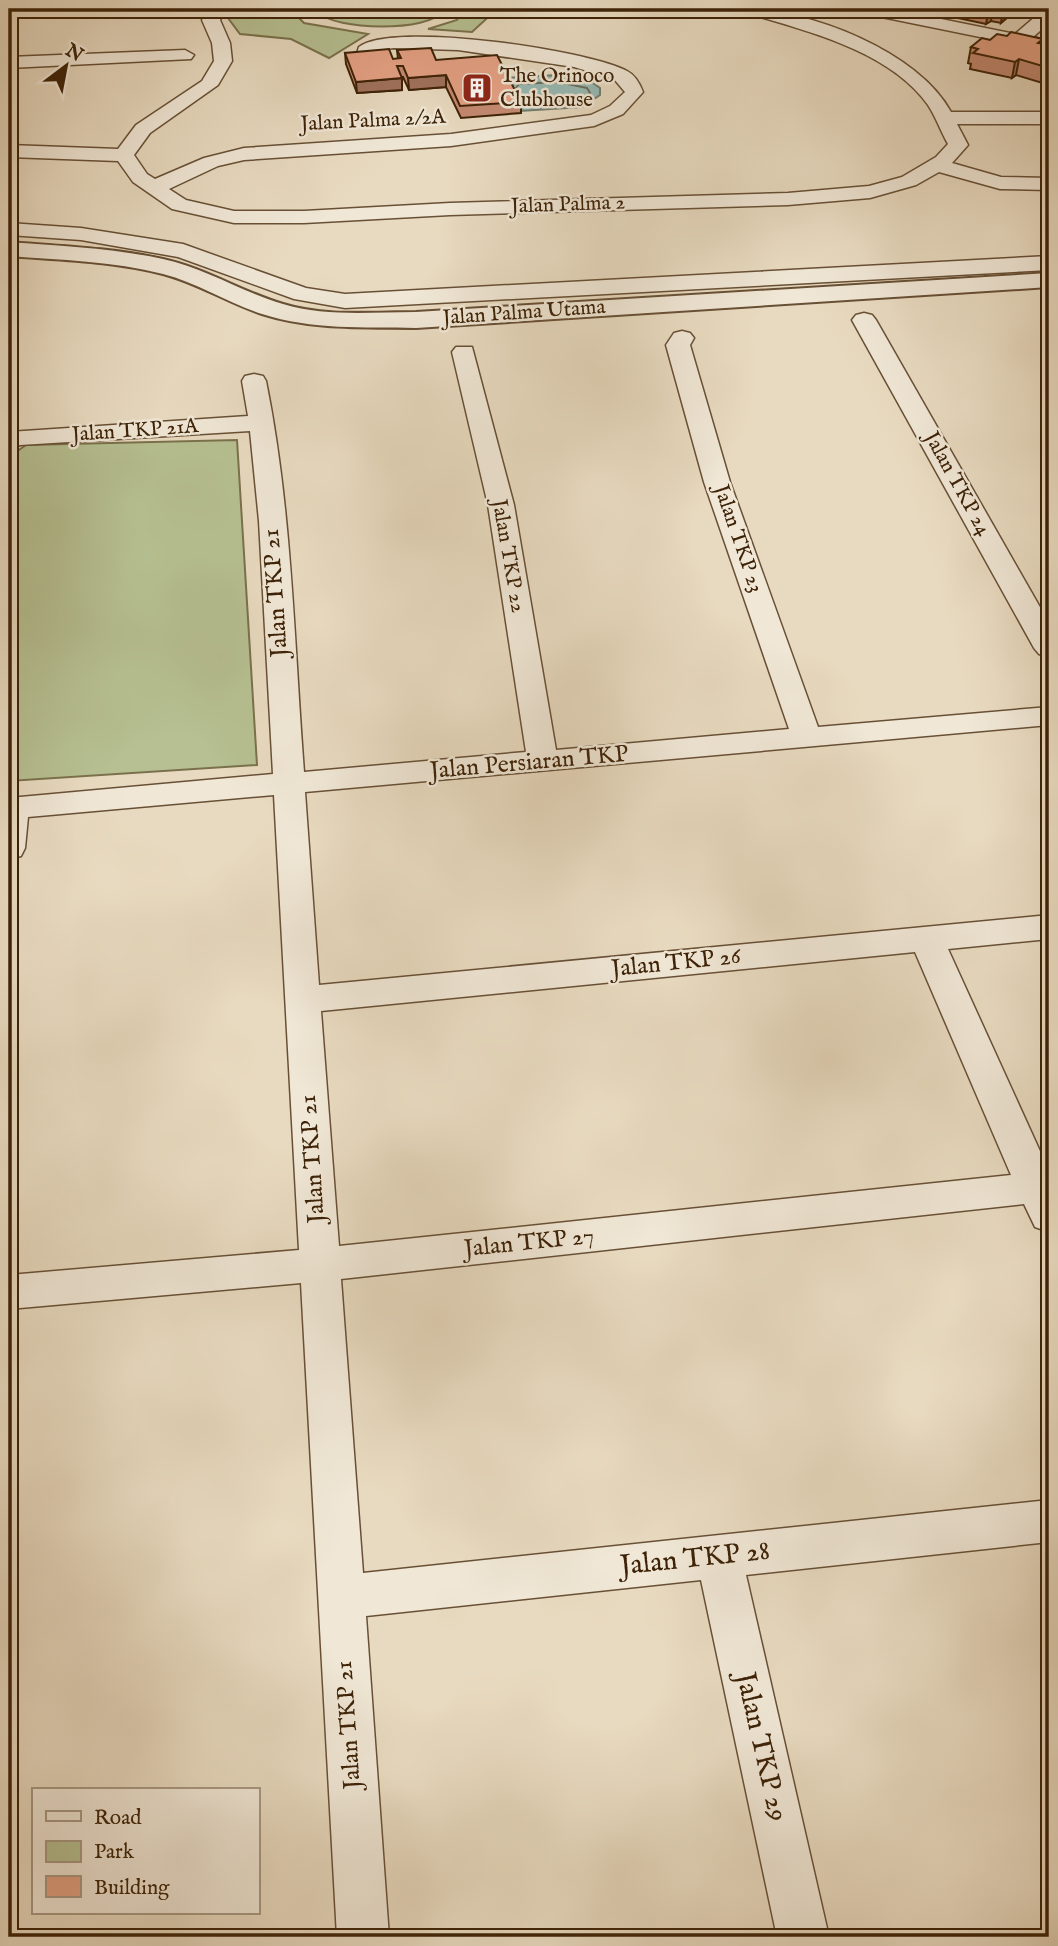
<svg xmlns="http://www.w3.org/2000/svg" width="1058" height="1946" viewBox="0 0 1058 1946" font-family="'IM FELL English',serif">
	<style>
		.green { fill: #b6c092; stroke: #7a714c; stroke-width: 2 }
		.water { fill: #97bab5; stroke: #737d6f; stroke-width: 2 }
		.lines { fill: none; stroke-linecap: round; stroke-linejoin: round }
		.shore { stroke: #6a6e5e; stroke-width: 2 }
		.minor-casing { stroke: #685035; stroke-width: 3 }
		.tertiary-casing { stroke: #685035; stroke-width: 4 }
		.minor { fill: #f0e7d6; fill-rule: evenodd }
		.tertiary { fill: #f0e7d6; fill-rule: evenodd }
		.wall { fill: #c48a72; stroke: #3d2207; stroke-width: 2 }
		.shaded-wall { fill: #a0715c; stroke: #3d2207; stroke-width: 2 }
		.building { fill: #e4a184; stroke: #3d2207; stroke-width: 2 }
		.labels { text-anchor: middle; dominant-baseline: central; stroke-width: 5; stroke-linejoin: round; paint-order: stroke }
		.far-poi-label { font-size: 21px; fill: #3d2207; stroke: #f0e7d6; text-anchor: start }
		.far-street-label { font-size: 21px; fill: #3d2207; stroke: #f0e7d6 }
		.street-label { font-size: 24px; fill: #3d2207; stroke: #f0e7d6 }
		.near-street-label { font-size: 28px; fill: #3d2207; stroke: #f0e7d6 }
	</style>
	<rect width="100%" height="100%" fill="#e8dac0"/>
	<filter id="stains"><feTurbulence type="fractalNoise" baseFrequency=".00286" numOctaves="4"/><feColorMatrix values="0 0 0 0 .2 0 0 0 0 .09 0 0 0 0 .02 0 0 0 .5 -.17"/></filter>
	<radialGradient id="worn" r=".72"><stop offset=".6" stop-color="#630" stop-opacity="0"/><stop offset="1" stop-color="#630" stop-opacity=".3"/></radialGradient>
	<g class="green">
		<polygon points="228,9 300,9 295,14 304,23 368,34 329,58 291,39 240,34 225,14"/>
		<path d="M322,9H443V11C430,32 333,31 319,12Z"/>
		<polygon points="464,9 497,9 472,32 428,29 457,20"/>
		<polygon points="237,440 257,765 9,781 9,457 26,445"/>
	</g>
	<polygon class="water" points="558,75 590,81 600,88 600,95 582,107 520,111 503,78"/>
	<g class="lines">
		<polygon class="shore" points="558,82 587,88 590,93 580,100 526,104 516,88 519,84"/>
		<g class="minor-casing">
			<g id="minor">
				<path d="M208,9H226L220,20L230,43L232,61L218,85L150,133L134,155L147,174L155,179L204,158L244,148L451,134L591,115L610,106L625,92L614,79L574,67L458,50L393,48L377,51L370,63H358L355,59L359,47C393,21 588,50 627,71C635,75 640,84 643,92L623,114L594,126L451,146L244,160L218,166L169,189L186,200L234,211H304L450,203L788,193L869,186L902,177L936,157L948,144C941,132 936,117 928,105C890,51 807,31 747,13L744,9C810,9 919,52 951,112H1049V124H957L968,145L952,163L1001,177L1049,178V190L1000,189L939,172L916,185L870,198L788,205L450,215L304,223H234L172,209L133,182L118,161L9,157V145L118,149L136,125L202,81L214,61L212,43L202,20Z"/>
				<polygon points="858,9 892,9 1015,34 1043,10 1049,9 1049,23 1033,37 1049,41 1049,51 867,14"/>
				<polygon points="185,50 194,55 191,59 9,68 9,57"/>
				<polygon points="9,223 81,228 183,244 306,288 345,294 1049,256 1049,270 345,308 294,299 178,257 81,240 9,235"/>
				<polygon points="864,313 872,315 876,320 1049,623 1049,657 1039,654 1034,648 852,320 856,315"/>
				<path d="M682,331L690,333L694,338L690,345L730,482L818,727L1049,707V725L305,792L319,985L1049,915V939L948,949L1049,1171V1232L1035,1227L1024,1204L341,1279L363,1573L1049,1500V1542L746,1575L829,1937H777L701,1580L366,1616L389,1937H337L301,1283L9,1309V1275L299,1250L274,795L28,817L25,848L21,856L9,859V798L273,774L259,521L250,431L20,445L9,449V432L248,416L242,381L245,376L254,374L263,376L266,381C292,509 294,642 304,772L526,752L488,505L452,352L456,347H472L514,505L556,750L789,729L704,482L666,345L674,333ZM915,952L1011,1175L339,1246L321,1011Z"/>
			</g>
		</g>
		<g class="tertiary-casing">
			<path id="tertiary" d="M9,242C60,246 113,248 163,259C205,268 242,292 283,304C325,317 372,312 416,312L1049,273V287L416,328C364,327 312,330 262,314C228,303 198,283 163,274C113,261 60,260 9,256Z"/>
		</g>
		<use href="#minor" class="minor"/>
		<use href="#tertiary" class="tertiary"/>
	</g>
	<g class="wall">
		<polygon points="913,9 1025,9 1025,11 1017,17 1009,16 1001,23 991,21 986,24 953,17 954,13 943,11 938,14"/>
		<polygon points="1007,36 1043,39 1042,43 1049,45 1049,85 1016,75 1012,78 970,69 971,64 968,63 971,47 990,40"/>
		<polygon points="397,50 436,60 521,102 521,113 461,118 446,87 409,90 403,77 401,77 402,90 357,93 346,64 345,53 393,59 398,59"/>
	</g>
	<g class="shaded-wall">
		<polygon points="939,9 943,9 943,11 938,14"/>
		<polygon points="989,9 993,9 991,21 986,24"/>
		<polygon points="1003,9 1010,9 1009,16 1001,23"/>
		<polygon points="1018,9 1025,9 1025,11 1017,17"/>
		<polygon points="1019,59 1016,75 1012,78 1015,62"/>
		<polygon points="446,75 446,87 409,90 408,78"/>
		<polygon points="402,78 402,90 357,93 356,82"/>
	</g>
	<g class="building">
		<polygon points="1011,32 1043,39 1038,43 1049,45 1049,68 1019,59 1015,62 973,53 978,49 971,47 982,38 990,40 997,34 1007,36"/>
		<polygon points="431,48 436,60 497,55 521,102 460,106 446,75 408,78 403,66 397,66 402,78 356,82 345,53 389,49 393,59 401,58 397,50"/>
	</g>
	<defs>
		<g id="building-square" transform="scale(1.575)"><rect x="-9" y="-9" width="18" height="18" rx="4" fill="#8f2418" stroke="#f0e7d6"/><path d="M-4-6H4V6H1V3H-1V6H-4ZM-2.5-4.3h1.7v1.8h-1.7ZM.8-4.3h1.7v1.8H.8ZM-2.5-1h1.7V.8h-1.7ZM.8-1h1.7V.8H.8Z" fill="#fff"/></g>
	</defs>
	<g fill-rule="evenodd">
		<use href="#building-square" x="477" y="88"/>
	</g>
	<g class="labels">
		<g class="far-poi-label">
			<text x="500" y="76">The Orinoco<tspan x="500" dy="24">Clubhouse</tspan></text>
		</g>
		<g class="far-street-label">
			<text transform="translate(373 121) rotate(-3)">Jalan Palma 2/2A</text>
			<text transform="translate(568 205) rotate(-2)">Jalan Palma 2</text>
			<text transform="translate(524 313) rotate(-4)">Jalan Palma Utama</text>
			<text transform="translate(135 431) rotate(-4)">Jalan TKP 21A</text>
			<text transform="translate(957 484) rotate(61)">Jalan TKP 24</text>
			<text transform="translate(738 539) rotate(71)">Jalan TKP 23</text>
			<text transform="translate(508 556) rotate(80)">Jalan TKP 22</text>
		</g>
		<g class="street-label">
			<text transform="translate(276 593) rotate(-94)">Jalan TKP 21</text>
			<text transform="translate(529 763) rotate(-5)">Jalan Persiaran TKP</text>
			<text transform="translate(676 963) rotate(-6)">Jalan TKP 26</text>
			<text transform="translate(313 1159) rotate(-94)">Jalan TKP 21</text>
			<text transform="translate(529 1243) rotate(-6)">Jalan TKP 27</text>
			<text transform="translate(349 1725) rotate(-94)">Jalan TKP 21</text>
		</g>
		<g class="near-street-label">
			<text transform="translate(695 1559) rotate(-6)">Jalan TKP 28</text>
			<text transform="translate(761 1747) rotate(77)">Jalan TKP 29</text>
		</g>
	</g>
	<rect width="1058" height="1946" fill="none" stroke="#e8dac0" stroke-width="35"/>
	<rect x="10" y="10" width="1037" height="1925" fill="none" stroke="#3d2207" stroke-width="3.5"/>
	<rect x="18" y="18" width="1023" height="1911" fill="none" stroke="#3d2207" stroke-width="2"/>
	<rect x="32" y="1788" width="228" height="126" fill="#f0e7d6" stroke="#a89883" stroke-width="2"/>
	<rect x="46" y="1811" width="35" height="10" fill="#f0e7d6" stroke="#a89883" stroke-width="2"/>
	<text x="94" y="1824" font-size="21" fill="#3d2207">Road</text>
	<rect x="46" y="1841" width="35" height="21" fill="#b6c092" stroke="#a89883" stroke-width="2"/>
	<text x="94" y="1858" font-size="21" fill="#3d2207">Park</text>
	<rect x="46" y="1876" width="35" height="21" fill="#e4a184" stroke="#a89883" stroke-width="2"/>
	<text x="94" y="1894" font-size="21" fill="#3d2207">Building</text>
	<g transform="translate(66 66) rotate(32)" stroke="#f0e7d6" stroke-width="5" paint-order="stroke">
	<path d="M0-5L12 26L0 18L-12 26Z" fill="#3d2207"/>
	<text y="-10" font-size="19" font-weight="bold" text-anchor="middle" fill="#3d2207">N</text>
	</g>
	<rect width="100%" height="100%" filter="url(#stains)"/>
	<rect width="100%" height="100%" fill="url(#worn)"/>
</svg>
